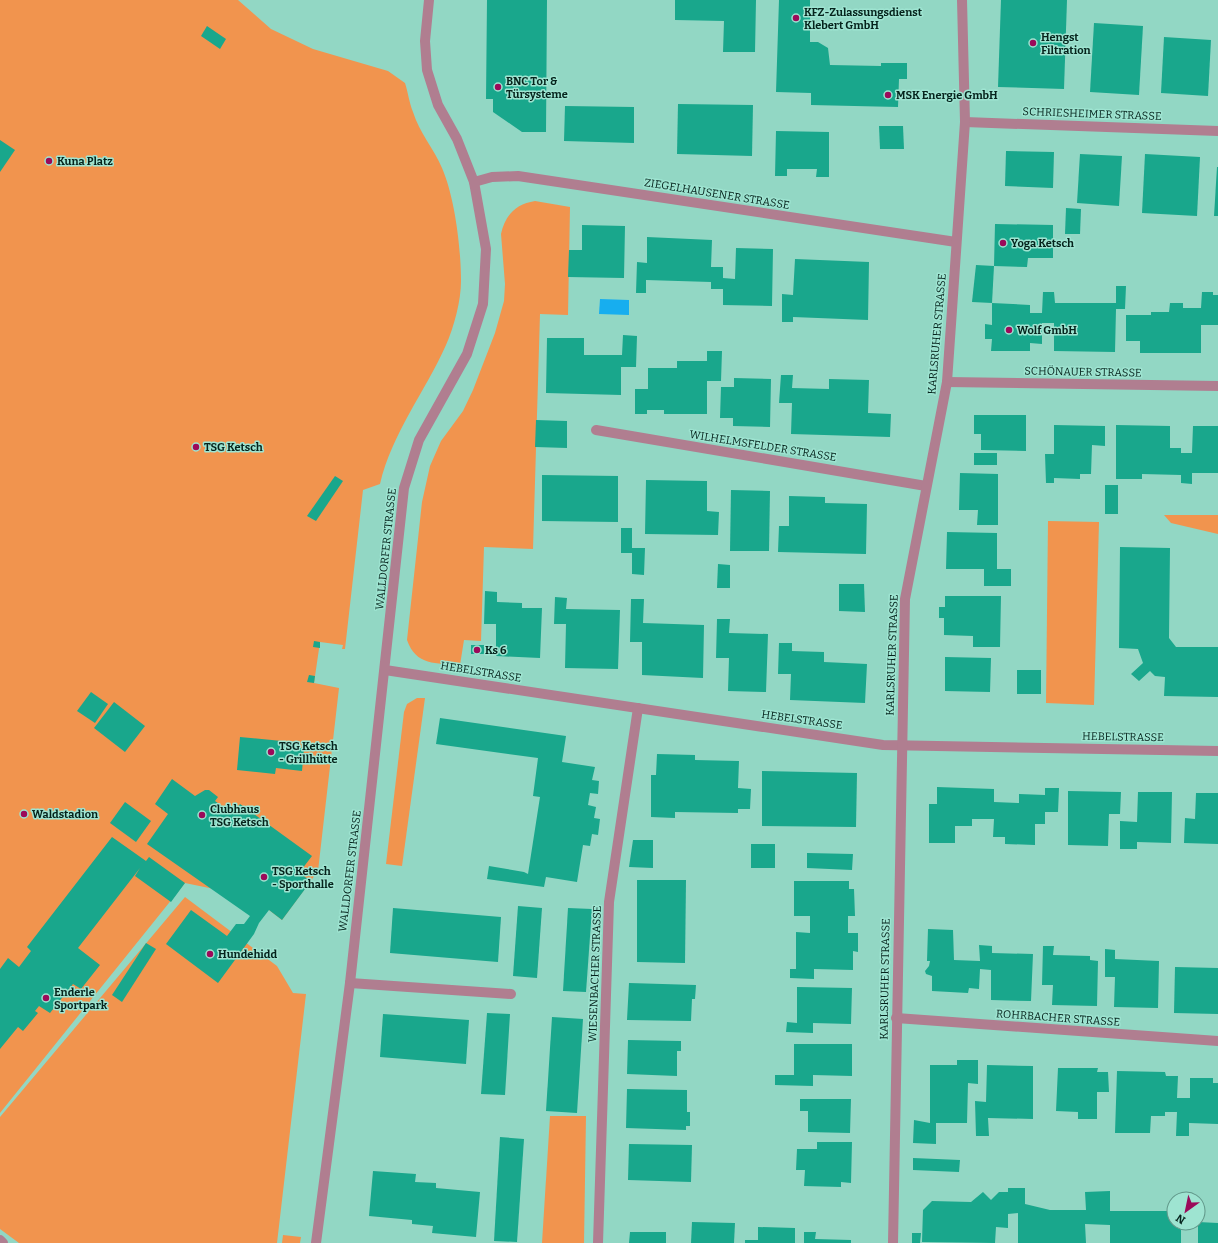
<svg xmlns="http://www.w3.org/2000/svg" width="1218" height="1243" viewBox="0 0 1218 1243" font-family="Bitter,serif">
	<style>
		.green { fill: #f1944e }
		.water { fill: #17aeef }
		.building { fill: #19a78c }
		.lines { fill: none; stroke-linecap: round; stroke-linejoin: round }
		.street { stroke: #b07e90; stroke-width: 10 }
		.poi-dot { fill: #9b0a5a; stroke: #9ee4d1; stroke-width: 1.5 }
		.labels { text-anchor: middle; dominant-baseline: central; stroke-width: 3; stroke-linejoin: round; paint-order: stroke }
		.poi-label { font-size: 11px; font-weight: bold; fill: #05231c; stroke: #9ee4d1; text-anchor: start }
		.street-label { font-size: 11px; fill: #05231c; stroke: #9ee4d1 }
	</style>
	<rect width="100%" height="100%" fill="#92d7c4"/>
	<g class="green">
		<path d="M0,0H238L271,29L313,49L388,71L405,83C408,92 409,102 413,112C419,132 434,149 442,168C455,198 461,249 461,281C461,301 454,327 446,345C425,392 392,433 380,484L363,490L345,649H342L343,645L320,642L314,683L339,688L318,871L282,920L269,910L238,894L185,883L0,1113Z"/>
		<path d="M535,201L570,207L568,315L540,314L533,549L484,547L481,641L464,640L460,665C436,663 416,666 407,640L422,502L430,466L441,441L463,411L473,390L495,333L504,301L505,284L501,234C505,215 516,204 535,201Z"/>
		<polygon points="1164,515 1218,515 1218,534 1171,523"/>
		<polygon points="1048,521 1099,522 1094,705 1046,703"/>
		<polygon points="417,698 425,698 402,866 386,864 404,712 407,704"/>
		<polygon points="185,897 277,966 293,993 306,994 277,1243 19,1243 0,1229 0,1117"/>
		<polygon points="550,1116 586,1116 584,1243 542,1243"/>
		<polygon points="283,1235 301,1237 300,1243 282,1243"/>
	</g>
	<polygon class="water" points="600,299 629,300 629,315 599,314"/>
	<g class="building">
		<polygon points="487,0 547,0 546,132 522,132 493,112 493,99 486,99"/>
		<polygon points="675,0 756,0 755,52 723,52 724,21 675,20"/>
		<polygon points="779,0 810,0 810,42 818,42 828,48 830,65 881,66 881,63 907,63 907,79 899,79 898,107 811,105 811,93 776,92"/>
		<polygon points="1001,0 1067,0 1064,89 998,87"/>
		<polygon points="1094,23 1143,26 1139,95 1090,92"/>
		<polygon points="207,26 226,39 220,49 201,36"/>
		<polygon points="1164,37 1211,40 1208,96 1161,93"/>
		<polygon points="678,104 753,105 752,156 677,154"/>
		<polygon points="565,106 634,107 634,143 564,141"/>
		<polygon points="879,126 903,126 904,149 880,149"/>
		<polygon points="776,131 829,132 829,177 816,177 817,169 787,169 787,176 775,176"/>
		<polygon points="0,140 15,150 0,172"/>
		<polygon points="1006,151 1054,152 1053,188 1005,186"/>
		<polygon points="1080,154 1122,156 1119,206 1077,203"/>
		<polygon points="1145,154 1200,157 1197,216 1142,213"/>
		<polygon points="1217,167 1218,167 1218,216 1214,216"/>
		<polygon points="1066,208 1081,209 1080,234 1065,234"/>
		<polygon points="995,224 1053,225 1053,258 1028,258 1027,267 994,266"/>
		<polygon points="582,225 625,226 624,278 568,277 569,250 582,250"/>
		<polygon points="647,237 712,240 711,267 723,267 723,278 735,279 736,248 773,249 772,306 723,305 723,289 711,289 711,282 646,280 646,293 636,293 637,262 647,263"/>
		<polygon points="795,259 869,262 868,320 793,317 793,322 782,322 782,294 793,295"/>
		<polygon points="976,265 994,266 992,303 972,302"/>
		<polygon points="1116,286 1126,286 1125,309 1116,309 1115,352 1054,351 1054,323 1042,323 1042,344 1030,343 1030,351 991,351 992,339 985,339 985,324 992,325 992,303 1030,305 1030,313 1042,313 1043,292 1054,292 1055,303 1116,303"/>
		<polygon points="1202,292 1213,292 1213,295 1218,295 1218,325 1201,325 1201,353 1140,353 1140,341 1126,341 1126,315 1151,315 1151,312 1169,312 1170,303 1183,303 1183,308 1201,308"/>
		<polygon points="623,335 637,336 636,367 621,367 621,395 546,393 547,338 584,338 584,355 622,355"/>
		<polygon points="707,351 722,351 721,381 707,381 707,414 664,414 664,410 647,410 647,414 635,414 635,389 648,389 648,368 677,368 677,361 707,361"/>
		<polygon points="781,375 793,375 792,388 829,389 829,379 869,380 868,413 891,414 890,437 791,434 792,403 779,403"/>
		<polygon points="734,378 771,379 770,427 733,426 733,418 720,418 721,387 734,387"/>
		<polygon points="974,415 1026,415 1026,451 981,450 981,434 974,434"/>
		<polygon points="536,420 567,421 567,448 535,447"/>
		<polygon points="1054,425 1105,426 1105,446 1092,445 1091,474 1080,474 1080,479 1054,478 1054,483 1046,483 1045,454 1054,454"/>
		<polygon points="1116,425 1170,426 1170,448 1181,448 1181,453 1192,453 1193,426 1218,426 1218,473 1192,473 1192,484 1181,483 1181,475 1142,474 1142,479 1116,479"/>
		<rect x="974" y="453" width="23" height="12"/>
		<polygon points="960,473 998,474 998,525 977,525 978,510 959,510"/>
		<polygon points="542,475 618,476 618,522 542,521"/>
		<polygon points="335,476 343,481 316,521 307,516"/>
		<polygon points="646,480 707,481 707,511 719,512 718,535 645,534"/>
		<rect x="1105" y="485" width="13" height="29"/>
		<polygon points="731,490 770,491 769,551 730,551"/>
		<polygon points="789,496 825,497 825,503 867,504 866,554 778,552 779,526 789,526"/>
		<polygon points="621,528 632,528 632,548 645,548 644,575 632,574 632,553 621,553"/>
		<polygon points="947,532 997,533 997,569 1011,569 1011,586 984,586 984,569 946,569"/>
		<polygon points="1120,547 1170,548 1169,638 1176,647 1218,647 1218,697 1164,696 1165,677 1155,676 1150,671 1139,681 1131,674 1143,663 1138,649 1119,648"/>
		<polygon points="718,564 730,565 730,588 717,588"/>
		<polygon points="839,584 864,584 865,612 839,611"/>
		<polygon points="485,591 497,592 497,602 522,603 522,608 542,608 540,658 496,656 496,624 484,624"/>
		<polygon points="945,596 1001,596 1000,647 973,647 973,636 944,635 944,618 939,618 939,607 945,607"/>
		<polygon points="555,597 567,598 566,609 620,610 618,669 565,668 566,624 554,624"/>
		<polygon points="631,599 644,599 643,623 704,625 703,678 642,675 642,642 630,642"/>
		<polygon points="717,619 730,619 729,633 768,634 766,692 728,691 729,658 716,658"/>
		<polygon points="314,641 320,642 320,648 313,647"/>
		<polygon points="779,643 792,643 792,651 824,652 824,662 867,664 865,703 790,700 791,674 778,674"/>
		<rect x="471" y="645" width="13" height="9"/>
		<polygon points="945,657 991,658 990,692 945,691"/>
		<rect x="1017" y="670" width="24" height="24"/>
		<polygon points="309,675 315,676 314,683 307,682"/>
		<polygon points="91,692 108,704 95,723 77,711"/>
		<polygon points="114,702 145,726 125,752 94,728"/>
		<polygon points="440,718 566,736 562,762 595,767 592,780 599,781 598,794 590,793 588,805 596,807 594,818 600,819 598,835 592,834 590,846 583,845 577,882 546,877 544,887 487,879 489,866 524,872 528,874 540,797 533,796 538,758 436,744"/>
		<polygon points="240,737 282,741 282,746 304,748 302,771 276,768 275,774 237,770"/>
		<polygon points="657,754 695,755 695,760 739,761 738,788 751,789 750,809 738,809 738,813 675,812 675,818 651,817 651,775 656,775"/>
		<polygon points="762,771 857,773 856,827 762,826"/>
		<polygon points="172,779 195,796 205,790 209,790 218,797 215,801 233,814 240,804 312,856 299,873 311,881 282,920 269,910 259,923 254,934 218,983 166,944 191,910 227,936 236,924 244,924 250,916 147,844 168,814 155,804"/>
		<polygon points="937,787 994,789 994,802 1019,803 1019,794 1045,795 1045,788 1059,788 1058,812 1045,812 1045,824 1035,824 1035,845 1005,844 1005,837 993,837 994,819 972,819 972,826 955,826 955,843 929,843 929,804 937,804"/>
		<polygon points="1068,791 1121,792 1120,814 1109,814 1108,846 1068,845"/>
		<polygon points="1138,792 1172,792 1171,843 1137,842 1137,849 1120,849 1120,821 1137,822"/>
		<polygon points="1196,793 1218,793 1218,844 1184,843 1185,818 1195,819"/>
		<polygon points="125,802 151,821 136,842 110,823"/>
		<polygon points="112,837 146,861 149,857 185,883 171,902 135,876 140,868 78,948 100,965 81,989 73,984 50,1013 39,1006 35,1011 38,1013 23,1031 18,1027 0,1049 0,969 8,958 19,967 31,951 27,947"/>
		<polygon points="633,840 653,840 653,868 629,867"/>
		<rect x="751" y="844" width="24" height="24"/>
		<polygon points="807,853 853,854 852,870 807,868"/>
		<polygon points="637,880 686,880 685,963 637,962"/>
		<polygon points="794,881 849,881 849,889 854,889 855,916 848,916 848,933 858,933 858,952 853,951 853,970 814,969 814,979 790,978 790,969 796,969 796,932 810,933 810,916 794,916"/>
		<polygon points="518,906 542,908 537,978 513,976"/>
		<polygon points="393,908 501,917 498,962 390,953"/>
		<polygon points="568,908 592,909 586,992 563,991"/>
		<polygon points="928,929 953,930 954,960 980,961 979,945 992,946 992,953 1033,954 1031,1001 991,1000 991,970 980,969 979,989 969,988 968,993 932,991 932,976 926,974 925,971 929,966 930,961 927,961"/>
		<polygon points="146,943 156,949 122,1002 112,995"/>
		<polygon points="1043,946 1054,946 1053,955 1090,956 1090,960 1098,961 1097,1006 1052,1005 1053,985 1042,985"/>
		<polygon points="1105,949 1115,950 1115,959 1159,961 1158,1008 1114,1007 1115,977 1105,977"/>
		<polygon points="1175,967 1218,968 1218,1014 1174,1013"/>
		<polygon points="629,983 696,985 695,999 692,999 691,1021 627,1020"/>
		<polygon points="797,987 852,988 851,1024 813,1023 813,1033 786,1032 787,1022 797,1023"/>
		<polygon points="487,1013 510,1014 505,1095 481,1094"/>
		<polygon points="383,1014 469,1020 466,1064 380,1057"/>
		<polygon points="552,1017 583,1019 577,1113 546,1111"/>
		<polygon points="628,1040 681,1041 681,1051 677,1051 677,1076 627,1074"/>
		<polygon points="794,1044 852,1044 852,1076 813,1075 813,1086 775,1085 775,1075 794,1075"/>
		<polygon points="957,1060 978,1060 978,1084 968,1083 967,1123 936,1123 936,1144 913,1143 914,1120 930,1123 930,1065 957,1065"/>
		<polygon points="987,1065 1033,1066 1033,1119 988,1118 989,1136 976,1136 975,1101 986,1102"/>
		<polygon points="1058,1068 1098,1068 1097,1072 1108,1072 1109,1092 1097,1092 1097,1119 1078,1119 1078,1112 1056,1111"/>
		<polygon points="1117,1071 1165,1072 1166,1076 1178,1076 1177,1098 1190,1098 1190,1078 1213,1078 1213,1083 1218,1083 1218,1124 1189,1123 1189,1136 1176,1136 1177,1112 1165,1112 1165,1116 1151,1116 1150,1133 1115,1133"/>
		<polygon points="627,1089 687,1090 687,1112 690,1112 690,1126 686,1126 686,1130 626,1128"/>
		<polygon points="800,1099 851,1099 850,1133 808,1132 808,1111 800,1111"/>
		<polygon points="500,1137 524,1139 517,1242 494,1241"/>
		<polygon points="817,1142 852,1142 851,1183 841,1182 841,1187 804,1186 805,1170 796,1170 797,1149 817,1149"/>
		<polygon points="629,1144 692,1145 691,1182 628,1180"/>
		<polygon points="913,1158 960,1160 959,1172 913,1170"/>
		<polygon points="373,1171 416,1174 415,1182 436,1183 436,1188 480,1192 476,1237 432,1233 433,1226 412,1224 412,1220 369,1216"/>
		<polygon points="1008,1188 1025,1188 1025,1204 1050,1210 1086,1210 1085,1192 1110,1191 1110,1211 1174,1211 1174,1223 1190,1223 1190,1230 1181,1229 1181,1243 1110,1243 1110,1225 1085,1224 1086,1243 1018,1243 1018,1213 1008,1214 1008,1228 996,1227 995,1243 922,1242 923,1210 932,1201 971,1202 983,1192 991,1200 999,1192 1008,1192"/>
		<polygon points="692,1222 735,1223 734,1243 691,1243"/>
		<polygon points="1198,1222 1218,1223 1218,1243 1198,1243"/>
		<polygon points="758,1227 795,1228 795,1243 745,1243 745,1240 758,1240"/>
		<polygon points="630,1232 666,1232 666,1243 629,1243"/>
		<polygon points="804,1232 816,1232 815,1239 851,1240 851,1243 804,1243"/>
		<polygon points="912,1233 921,1233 920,1243 912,1243"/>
	</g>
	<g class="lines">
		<g class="street">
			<polyline points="965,122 1218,131"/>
			<polyline points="474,182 492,177 518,176 956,242"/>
			<polyline points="947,382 1218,386"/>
			<polyline points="596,430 926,486"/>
			<polyline points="385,670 883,745 1218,751"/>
			<polyline points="350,983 511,994"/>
			<polyline points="896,1018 1218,1041"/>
			<polyline points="0,1240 3,1243"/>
			<polyline points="316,1243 350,983 404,488 419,440 467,354 483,304 486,249 474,182 457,139 438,105 427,70 425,41 429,0"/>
			<polyline points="598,1243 609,902 638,708"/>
			<polyline points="893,1243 905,599 947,382 965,122 962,0"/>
		</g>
	</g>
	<g class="poi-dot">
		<circle cx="796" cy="18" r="4"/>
		<circle cx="1033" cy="43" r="4"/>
		<circle cx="498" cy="87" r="4"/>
		<circle cx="888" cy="95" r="4"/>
		<circle cx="49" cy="161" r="4"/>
		<circle cx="1003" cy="243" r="4"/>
		<circle cx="1009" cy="330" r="4"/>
		<circle cx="196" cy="447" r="4"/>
		<circle cx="477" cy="650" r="4"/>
		<circle cx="271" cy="752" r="4"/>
		<circle cx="24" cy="814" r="4"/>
		<circle cx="202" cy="815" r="4"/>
		<circle cx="264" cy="877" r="4"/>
		<circle cx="210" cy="954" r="4"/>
		<circle cx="46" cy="998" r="4"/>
	</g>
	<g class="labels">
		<g class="poi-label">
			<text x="804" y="12">KFZ-Zulassungsdienst<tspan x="804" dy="13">Klebert GmbH</tspan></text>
			<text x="1041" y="37">Hengst<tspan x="1041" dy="13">Filtration</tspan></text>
			<text x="506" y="81">BNC Tor &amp;<tspan x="506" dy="13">Türsysteme</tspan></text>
			<text x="896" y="95">MSK Energie GmbH</text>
			<text x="57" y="161">Kuna Platz</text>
			<text x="1011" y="243">Yoga Ketsch</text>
			<text x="1017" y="330">Wolf GmbH</text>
			<text x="204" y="447">TSG Ketsch</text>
			<text x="485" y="650">Ks 6</text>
			<text x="279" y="746">TSG Ketsch<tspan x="279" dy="13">- Grillhütte</tspan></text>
			<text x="210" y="809">Clubhaus<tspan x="210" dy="13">TSG Ketsch</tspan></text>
			<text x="32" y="814">Waldstadion</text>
			<text x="272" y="871">TSG Ketsch<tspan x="272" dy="13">- Sporthalle</tspan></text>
			<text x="218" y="954">Hundehidd</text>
			<text x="54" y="992">Enderle<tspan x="54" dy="13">Sportpark</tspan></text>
		</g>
		<g class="street-label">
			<text transform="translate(1092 114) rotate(2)">SCHRIESHEIMER STRASSE</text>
			<text transform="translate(717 194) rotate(9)">ZIEGELHAUSENER STRASSE</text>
			<text transform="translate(937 334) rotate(-85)">KARLSRUHER STRASSE</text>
			<text transform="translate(1083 372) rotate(1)">SCHÖNAUER STRASSE</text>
			<text transform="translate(763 446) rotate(9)">WILHELMSFELDER STRASSE</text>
			<text transform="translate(386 549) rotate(-84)">WALLDORFER STRASSE</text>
			<text transform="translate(892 655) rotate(-88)">KARLSRUHER STRASSE</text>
			<text transform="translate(481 672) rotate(9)">HEBELSTRASSE</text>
			<text transform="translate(802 720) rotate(8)">HEBELSTRASSE</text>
			<text transform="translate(1123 737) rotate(1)">HEBELSTRASSE</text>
			<text transform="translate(350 871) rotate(-83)">WALLDORFER STRASSE</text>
			<text transform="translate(595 974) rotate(-88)">WIESENBACHER STRASSE</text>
			<text transform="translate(885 979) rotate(-89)">KARLSRUHER STRASSE</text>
			<text transform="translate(1058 1018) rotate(4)">ROHRBACHER STRASSE</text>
		</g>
	</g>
	<g transform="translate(1186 1211) rotate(213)"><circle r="19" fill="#9ee4d1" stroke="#619789"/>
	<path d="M0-3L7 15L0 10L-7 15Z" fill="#9b0a5a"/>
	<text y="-6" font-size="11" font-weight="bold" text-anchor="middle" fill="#05231c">N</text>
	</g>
</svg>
